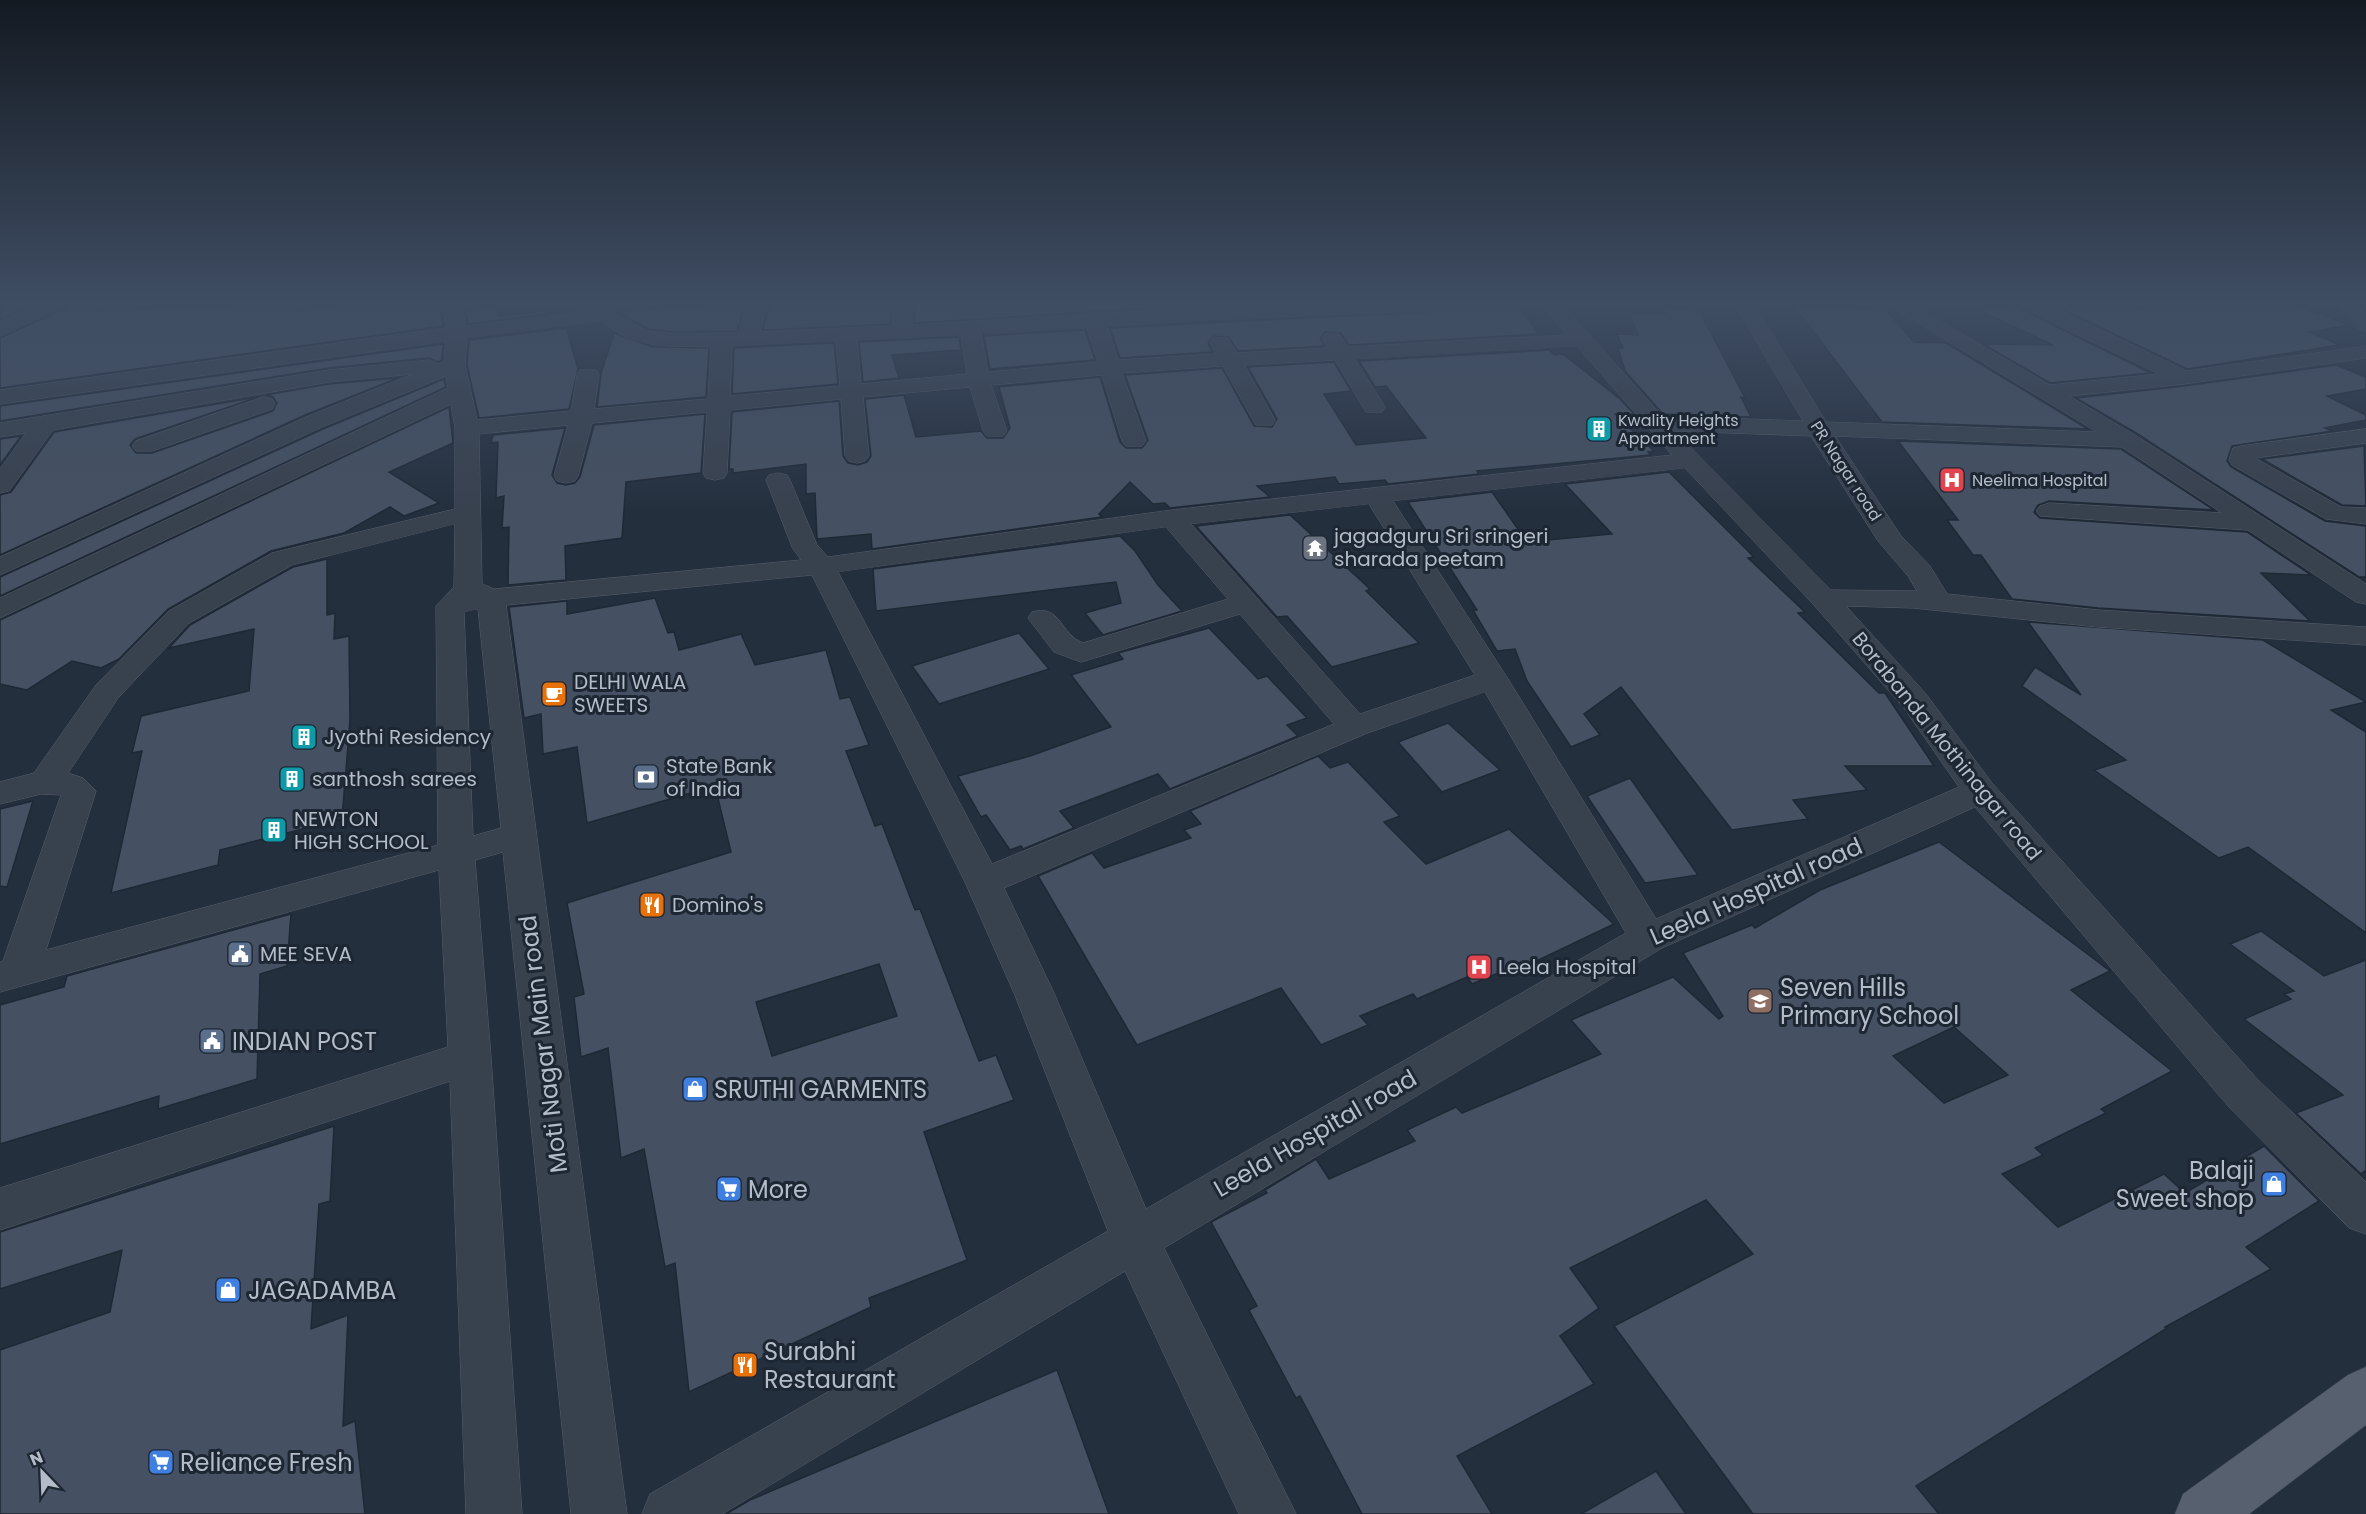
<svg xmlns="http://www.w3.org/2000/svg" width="2366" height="1514" viewBox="0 0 2366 1514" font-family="Poppins,sans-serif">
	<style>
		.building { fill: #455162; stroke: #1f2835; stroke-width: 1.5; fill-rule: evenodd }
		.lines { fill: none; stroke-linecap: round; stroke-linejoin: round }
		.minor-casing { stroke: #565f6c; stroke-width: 1 }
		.major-casing { stroke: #414a57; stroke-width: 1 }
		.minor { fill: #38414e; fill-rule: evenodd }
		.major { fill: #56606e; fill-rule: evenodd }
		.labels { text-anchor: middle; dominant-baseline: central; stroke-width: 6; stroke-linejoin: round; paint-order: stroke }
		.far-poi-label { font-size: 16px; fill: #b4bcc9; stroke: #1d2633; text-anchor: start }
		.far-street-label { font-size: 16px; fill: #b4bcc9; stroke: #1d2633 }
		.poi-label { font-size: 20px; fill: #b4bcc9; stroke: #1d2633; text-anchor: start }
		.street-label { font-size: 20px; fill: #b4bcc9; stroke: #1d2633 }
		.near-street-label { font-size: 24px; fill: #b4bcc9; stroke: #1d2633 }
		.near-poi-label { font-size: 24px; fill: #b4bcc9; stroke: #1d2633; text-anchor: start }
	</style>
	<rect width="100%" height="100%" fill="#242f3e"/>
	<g class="building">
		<polygon points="0,301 38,301 0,320"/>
		<polygon points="71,301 108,301 97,311 306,302 296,311 370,301 439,301 443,326 0,388 0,338 68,307"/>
		<polygon points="774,301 892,301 890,324 763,330 769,307 773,307"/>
		<polygon points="916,301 1030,301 1031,304 1178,301 1181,306 914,323"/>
		<polygon points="2046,301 2128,301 2137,308 2150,310 2163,308 2172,301 2286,301 2349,325 2309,332 2340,345 2187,369"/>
		<polygon points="2014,304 2016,307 2151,373 2050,383 1983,344 2053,345 1979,310"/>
		<polygon points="496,306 498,317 548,310 548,314 468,324 465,311"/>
		<polygon points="707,306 706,311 743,309 737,331 675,332 649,329 621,314 622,311"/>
		<polygon points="1794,306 1886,310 1914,342 1946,343 2088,429 1882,422"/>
		<polygon points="1519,307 1539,334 1349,345 1341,333 1325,332 1320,338 1324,346 1238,351 1229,337 1213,336 1208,343 1212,352 1120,358 1110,328"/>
		<polygon points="1662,308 1699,310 1745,398 1741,397 1751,417 1663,414 1625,371 1618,348 1623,348 1617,334 1638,335 1629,313 1665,314"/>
		<polygon points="566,328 578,369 569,409 479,418 467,365 469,340"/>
		<polygon points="1085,330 1095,360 990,369 984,336"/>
		<polygon points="614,333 653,347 709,348 706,397 597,407 601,374"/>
		<polygon points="959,337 961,350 892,355 899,378 863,382 859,342"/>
		<polygon points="834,343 838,384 732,394 734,348"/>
		<polygon points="443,344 442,360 438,362 429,358 329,368 0,421 0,406"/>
		<polygon points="1550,350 1554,355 1563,354 1620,399 1634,414 1615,414 1654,451 1648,452 1651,455 1477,471 1479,474 1388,484 1385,480 1339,484 1335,477 1257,486 1270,497 1170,508 1165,503 1153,504 1130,482 1099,514 1102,517 872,549 871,534 817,539 815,493 806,494 806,464 733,473 733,469 729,469 732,412 839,401 843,456 848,463 858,465 867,462 871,456 865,399 904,395 916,437 981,431 987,438 1003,438 1010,428 999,387 1100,377 1120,442 1126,448 1142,448 1148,440 1125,375 1222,368 1254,426 1272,427 1277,419 1248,367 1334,362 1351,391 1324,394 1356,445 1426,438 1386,386 1375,387 1359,361"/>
		<polygon points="2336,365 2366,377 2366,389 2327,396 2366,415 2366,420 2325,428 2333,431 2232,446 2227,461 2231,467 2325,521 2366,526 2366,577 2359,577 2136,433 2076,398 2184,386"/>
		<polygon points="398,378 305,415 0,555 0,495 11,492 54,432 258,397 135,439 130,445 136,453 152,453 273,411 277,403 273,397 266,395 329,384"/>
		<polygon points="444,379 446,387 0,596 0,577 323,429"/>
		<polygon points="449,407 453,443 389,472 439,503 404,516 390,507 344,533 271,551 168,609 119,659 101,668 72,661 27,690 0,684 0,620"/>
		<polygon points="705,414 701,473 626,482 622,538 565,546 566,580 508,585 509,527 502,528 504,496 496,498 498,442 491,443 493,435 565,428 552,475 557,483 566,485 575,483 580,477 594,425"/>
		<polygon points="21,436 0,465 0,439"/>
		<polygon points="1898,441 2121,449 2214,510 2049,501 2038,505 2034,512 2040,518 2247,532 2311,575 2261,573 2310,621 2098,608 2012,599 1981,555 1973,555 1947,520 1958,520"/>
		<polygon points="2364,446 2366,506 2342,505 2262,459"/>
		<polygon points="1669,472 1754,557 1748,558 1805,612 1798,613 1879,693 1885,693 1934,766 1845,766 1867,790 1793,800 1808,819 1732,830 1621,687 1584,714 1600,735 1571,747 1527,681 1515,649 1497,651 1473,610 1477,610 1408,502 1492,492 1527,542 1612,534 1565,484"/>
		<polygon points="1290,515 1370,589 1366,591 1419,643 1332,667 1287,616 1277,617 1196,526"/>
		<polygon points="1120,536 1135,551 1158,585 1182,611 1103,635 1085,613 1121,603 1116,582 876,611 873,569"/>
		<polygon points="327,559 327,615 335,613 334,639 349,636 350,720 342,819 220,850 218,865 111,893 142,751 132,753 141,716 249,691 254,629 169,648 190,625 293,567"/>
		<path d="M655,598L668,633L674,632L679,650L741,634L755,665L826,650L840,699L850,697L869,745L846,751L875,826L882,824L915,910L920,909L979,1061L996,1055L1014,1100L924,1132L967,1260L869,1298L871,1307L689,1392L675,1263L665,1267L644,1149L621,1158L608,1048L581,1057L574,997L584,994L567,903L731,852L715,786L587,823L577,747L543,754L541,714L524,718L509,607L567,601V614ZM879,964L897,1016L772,1056L756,1002Z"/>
		<polygon points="2028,622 2263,640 2366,702 2331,710 2366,732 2366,933 2248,847 2219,858 2094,770 2126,760 2022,686 2035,667 2081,695"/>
		<polygon points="1209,628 1258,679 1267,676 1307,718 1287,725 1298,736 1170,789 1158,774 1060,811 1074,828 1023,849 1021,846 1010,850 986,815 981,817 958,776 1030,756 1111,727 1071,675 1123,659 1118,653"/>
		<polygon points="1019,633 1049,669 939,704 912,666"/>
		<polygon points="1448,723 1500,770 1442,792 1398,742"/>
		<polygon points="1318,756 1330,768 1348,762 1400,816 1384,822 1426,864 1509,829 1614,924 1526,966 1522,963 1472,984 1467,977 1417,999 1413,994 1360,1016 1368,1025 1321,1045 1281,988 1137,1045 1038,876 1092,853 1104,868 1191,838 1184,830 1201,824 1190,811"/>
		<polygon points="1630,778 1698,875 1645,883 1587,796"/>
		<polygon points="33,801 7,887 0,886 0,809"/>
		<path d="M1939,842L2110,971L2071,990L2172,1071L2101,1109L2106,1113L2035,1148L2043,1155L2002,1174L2058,1227L2164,1174L2185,1193L2264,1146L2319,1201L2246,1247L2271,1269L2165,1327L2167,1328L1916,1486L1939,1514H1753L1614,1326L1753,1254L1706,1200L1570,1268L1599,1308L1560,1336L1594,1384L1457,1456L1492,1514H1362L1300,1396L1296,1398L1249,1310L1257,1306L1211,1222L1267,1193L1265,1190L1316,1159L1329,1179L1415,1141L1407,1130L1456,1107L1462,1113L1601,1054L1571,1020L1673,977L1719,1019L1723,1016L1683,953L1752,925L1755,928L1820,890ZM1954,1027L2008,1075L1944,1103L1893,1056Z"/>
		<polygon points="291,914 287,966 260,974 257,1079 158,1109 159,1096 0,1144 0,1005 64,987 67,976"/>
		<polygon points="2261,931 2324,976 2366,960 2366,1170 2361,1174 2296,1113 2343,1095 2244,1019 2291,999 2284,994 2294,991 2230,944"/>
		<polygon points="334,1126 330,1201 319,1204 311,1329 348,1315 343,1426 355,1421 365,1514 0,1514 0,1350 110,1312 122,1250 0,1289 0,1232"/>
		<polygon points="1057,1370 1109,1514 726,1514 750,1500"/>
		<polygon points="1656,1471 1686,1514 1581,1514"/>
	</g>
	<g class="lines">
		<g class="minor-casing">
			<g id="minor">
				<polygon points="44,301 69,301 67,305 0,336 0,322"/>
				<path d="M441,301H461L466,326L606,309L648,331L675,334L739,333L748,301H768L760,332L892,326L894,301H914L912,325L1204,307L1393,301H1524L1515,307C1379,314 1243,316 1107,326L1118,360L1216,354L1210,342L1213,338H1227L1237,353L1328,348L1322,338L1325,334H1339L1348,347L1567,335L1539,301H1559L1662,416L1803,421L1733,301H1752L1826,422L2097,432L1882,301H1905L2050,385L2159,374L2017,305L2015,301H2040L2187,371L2366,346V358L2184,384L2069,396L2135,435L2366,584V604L2356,602L2248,530L2040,516L2036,511L2040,506L2049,503L2222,513L2122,447L1835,436L1901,536L1930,566L1947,594L2098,610L2366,627V645L2098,627L1913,608L1846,606L1926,694L1992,783L2258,1080L2366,1182V1234L2349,1228L2228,1106L1975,807L1662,948L1164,1248L1296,1514H1239L1125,1271L722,1514H642L650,1494L1108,1231L1014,993L965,882L812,575L506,605L627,1514H571L503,852L475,860L491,1057L522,1514H466L450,1081L0,1230V1188L448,1047L439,870L0,992V962L3,961L61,795L41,794L0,804V782L34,773L96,685L169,611L272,553L455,509V428L451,404L0,618V598L448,388L446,376L322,427L0,575V557L306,417L413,374L329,382L53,430L9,491L0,493V469L26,433L0,437V423L329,370L429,360L438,364L444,362L446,341L0,404V390L446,328ZM602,321C632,349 673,347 711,346L708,399L594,409L599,375L596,370H580L577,375L571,411L477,420L465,365L467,338ZM1087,328L1098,362L988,372L981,334ZM961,335L967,374L861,384L857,340ZM836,341L840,386L730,396L732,346ZM1577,346L1672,455L1172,510L828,557L817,545L790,480L787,475L778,473L769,475L766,480L792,547L801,560L494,589L482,584L479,434L568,425L554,476L557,481L566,483L575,481L578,476L592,423L707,412L703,473L706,478L715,480L724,478L727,473L730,410L841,399L845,456L849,461L857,463L865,461L869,456L863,397L970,387L983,431L987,436H1003L1007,431L991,385L1102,375L1122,441L1126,446H1142L1146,441L1122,373L1223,366L1253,420L1256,425H1272L1275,420L1244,365L1335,360L1366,412H1382L1385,407L1355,359ZM1675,431L1811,436L1878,541L1908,576L1917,591L1831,590ZM1685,468L1814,605L1904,708L1959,787L1656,919L1508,679L1393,501ZM1369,504L1475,675L1360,714L1191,524ZM455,524L454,587L436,606L438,845L46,950L96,791L83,778L68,773L118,698L189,623L292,565ZM1166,527L1228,599L1083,643C1059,634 1062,604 1032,612L1028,618L1054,652L1081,662L1240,614L1334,724L992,864L838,572ZM478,609L501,828L473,836L464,612ZM1485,692L1626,933L1146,1209L1054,993L1004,888L1365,734Z"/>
				<path d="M2130,301H2170C2164,310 2136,310 2130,301Z"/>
				<polygon points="2336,301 2356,301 2366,313 2366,331 2359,329"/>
				<polygon points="264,397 272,399 275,404 272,409 152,451 136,451 132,446 136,441"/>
				<polygon points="2366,429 2366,443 2255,458 2341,507 2366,508 2366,524 2326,519 2232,465 2229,460 2233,448 2241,446"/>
			</g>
		</g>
		<g class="major-casing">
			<polygon id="major" points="2366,1367 2366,1425 2249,1514 2175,1514 2183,1494 2348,1375"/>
		</g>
		<use href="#minor" class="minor"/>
		<use href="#major" class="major"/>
	</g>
	<linearGradient id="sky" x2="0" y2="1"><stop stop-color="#141a22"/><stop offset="0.59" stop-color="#3f4d63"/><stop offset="1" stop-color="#3f4d63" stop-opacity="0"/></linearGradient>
	<rect width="2366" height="513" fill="url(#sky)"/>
	<defs>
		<g id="building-square" transform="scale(1.35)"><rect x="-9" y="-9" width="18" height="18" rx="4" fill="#0f9aa8" stroke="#1d2633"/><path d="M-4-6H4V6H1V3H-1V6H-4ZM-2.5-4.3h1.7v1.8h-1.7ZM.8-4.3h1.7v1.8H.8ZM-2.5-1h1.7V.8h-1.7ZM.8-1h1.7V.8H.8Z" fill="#fff"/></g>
		<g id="hospital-square" transform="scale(1.35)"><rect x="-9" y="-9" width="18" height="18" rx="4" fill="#e0444e" stroke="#1d2633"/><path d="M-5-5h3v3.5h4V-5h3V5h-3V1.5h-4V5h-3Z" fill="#fff"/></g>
		<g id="temple-square" transform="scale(1.35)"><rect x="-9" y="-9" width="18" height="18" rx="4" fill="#6b7280" stroke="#1d2633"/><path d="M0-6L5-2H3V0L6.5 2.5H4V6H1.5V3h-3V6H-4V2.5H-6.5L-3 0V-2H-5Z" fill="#fff"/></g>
		<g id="cafe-square" transform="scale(1.35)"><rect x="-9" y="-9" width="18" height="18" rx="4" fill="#e8710a" stroke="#1d2633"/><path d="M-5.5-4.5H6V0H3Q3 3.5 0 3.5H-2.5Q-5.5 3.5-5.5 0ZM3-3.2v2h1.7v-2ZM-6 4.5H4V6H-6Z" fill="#fff"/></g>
		<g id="bank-square" transform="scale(1.35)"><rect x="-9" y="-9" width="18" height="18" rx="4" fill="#5c6f8a" stroke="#1d2633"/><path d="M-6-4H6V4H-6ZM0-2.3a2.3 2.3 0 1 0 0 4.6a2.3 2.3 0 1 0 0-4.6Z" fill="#fff"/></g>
		<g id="restaurant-square" transform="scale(1.35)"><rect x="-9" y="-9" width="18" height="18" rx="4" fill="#e8710a" stroke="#1d2633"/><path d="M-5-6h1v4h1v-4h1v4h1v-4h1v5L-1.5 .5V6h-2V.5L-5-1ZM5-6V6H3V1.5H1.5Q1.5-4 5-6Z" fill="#fff"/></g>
		<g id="civic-square" transform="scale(1.35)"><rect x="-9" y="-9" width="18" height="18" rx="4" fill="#5c6f8a" stroke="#1d2633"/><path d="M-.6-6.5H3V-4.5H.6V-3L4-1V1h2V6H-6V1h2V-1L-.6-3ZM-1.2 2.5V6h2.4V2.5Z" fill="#fff"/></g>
		<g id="school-square" transform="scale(1.35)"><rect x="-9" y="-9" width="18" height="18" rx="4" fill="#8d6e63" stroke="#1d2633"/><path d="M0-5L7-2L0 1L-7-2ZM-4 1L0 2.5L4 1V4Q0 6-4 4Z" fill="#fff"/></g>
		<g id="shop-square" transform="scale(1.35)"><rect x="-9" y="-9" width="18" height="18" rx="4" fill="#3f7fe0" stroke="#1d2633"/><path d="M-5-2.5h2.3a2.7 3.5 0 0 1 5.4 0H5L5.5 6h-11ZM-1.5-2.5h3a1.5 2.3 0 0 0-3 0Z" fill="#fff"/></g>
		<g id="supermarket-square" transform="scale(1.35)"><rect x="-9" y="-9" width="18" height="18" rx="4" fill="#3f7fe0" stroke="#1d2633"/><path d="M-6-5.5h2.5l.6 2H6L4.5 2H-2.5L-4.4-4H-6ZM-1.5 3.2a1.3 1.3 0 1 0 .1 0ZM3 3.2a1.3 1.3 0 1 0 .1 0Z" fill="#fff"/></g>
	</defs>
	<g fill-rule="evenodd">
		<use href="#building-square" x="1599" y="429"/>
		<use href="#hospital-square" x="1952" y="480"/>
		<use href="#temple-square" x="1315" y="548"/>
		<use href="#cafe-square" x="554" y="694"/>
		<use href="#building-square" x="304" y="737"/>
		<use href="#bank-square" x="646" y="777"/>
		<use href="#building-square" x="292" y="779"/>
		<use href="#building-square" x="274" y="830"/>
		<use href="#restaurant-square" x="652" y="905"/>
		<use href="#civic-square" x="240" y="954"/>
		<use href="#hospital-square" x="1479" y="967"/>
		<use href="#school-square" x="1760" y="1001"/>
		<use href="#civic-square" x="212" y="1041"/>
		<use href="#shop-square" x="695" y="1089"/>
		<use href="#shop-square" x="2274" y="1184"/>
		<use href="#supermarket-square" x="729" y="1189"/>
		<use href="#shop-square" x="228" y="1290"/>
		<use href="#restaurant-square" x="745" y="1365"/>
		<use href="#supermarket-square" x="161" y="1462"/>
	</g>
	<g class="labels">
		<g class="far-poi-label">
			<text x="1618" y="420">Kwality Heights<tspan x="1618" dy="18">Appartment</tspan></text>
			<text x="1972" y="480">Neelima Hospital</text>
		</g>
		<g class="far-street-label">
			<text transform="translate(1846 471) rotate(57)">PR Nagar road</text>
		</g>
		<g class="poi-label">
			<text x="1334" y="536">jagadguru Sri sringeri<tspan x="1334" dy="23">sharada peetam</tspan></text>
			<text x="574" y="682">DELHI WALA<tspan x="574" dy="23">SWEETS</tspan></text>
			<text x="324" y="737">Jyothi Residency</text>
			<text x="666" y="766">State Bank<tspan x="666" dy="23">of India</tspan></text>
			<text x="312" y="779">santhosh sarees</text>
			<text x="294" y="819">NEWTON<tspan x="294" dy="23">HIGH SCHOOL</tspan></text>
			<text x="672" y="905">Domino's</text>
			<text x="260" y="954">MEE SEVA</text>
			<text x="1498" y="967">Leela Hospital</text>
		</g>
		<g class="street-label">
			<text transform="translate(1947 746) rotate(51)">Borabanda Mothinagar road</text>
		</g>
		<g class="near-street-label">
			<text transform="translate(1756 891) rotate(-24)">Leela Hospital road</text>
			<text transform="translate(543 1044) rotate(-97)">Moti Nagar Main road</text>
			<text transform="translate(1315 1133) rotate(-30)">Leela Hospital road</text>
		</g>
		<g class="near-poi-label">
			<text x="1780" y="987">Seven Hills<tspan x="1780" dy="28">Primary School</tspan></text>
			<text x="232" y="1041">INDIAN POST</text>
			<text x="714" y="1089">SRUTHI GARMENTS</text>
			<text x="2254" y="1170" text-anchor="end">Balaji<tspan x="2254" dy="28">Sweet shop</tspan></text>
			<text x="748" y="1189">More</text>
			<text x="248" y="1290">JAGADAMBA</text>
			<text x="764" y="1351">Surabhi<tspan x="764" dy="28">Restaurant</tspan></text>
			<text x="180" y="1462">Reliance Fresh</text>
		</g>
	</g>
	<g transform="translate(42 1472) rotate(337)" stroke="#1d2633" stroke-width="4.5" paint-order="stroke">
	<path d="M0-4.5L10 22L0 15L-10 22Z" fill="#b4bcc9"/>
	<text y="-9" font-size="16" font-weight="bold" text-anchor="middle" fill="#b4bcc9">N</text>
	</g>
</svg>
